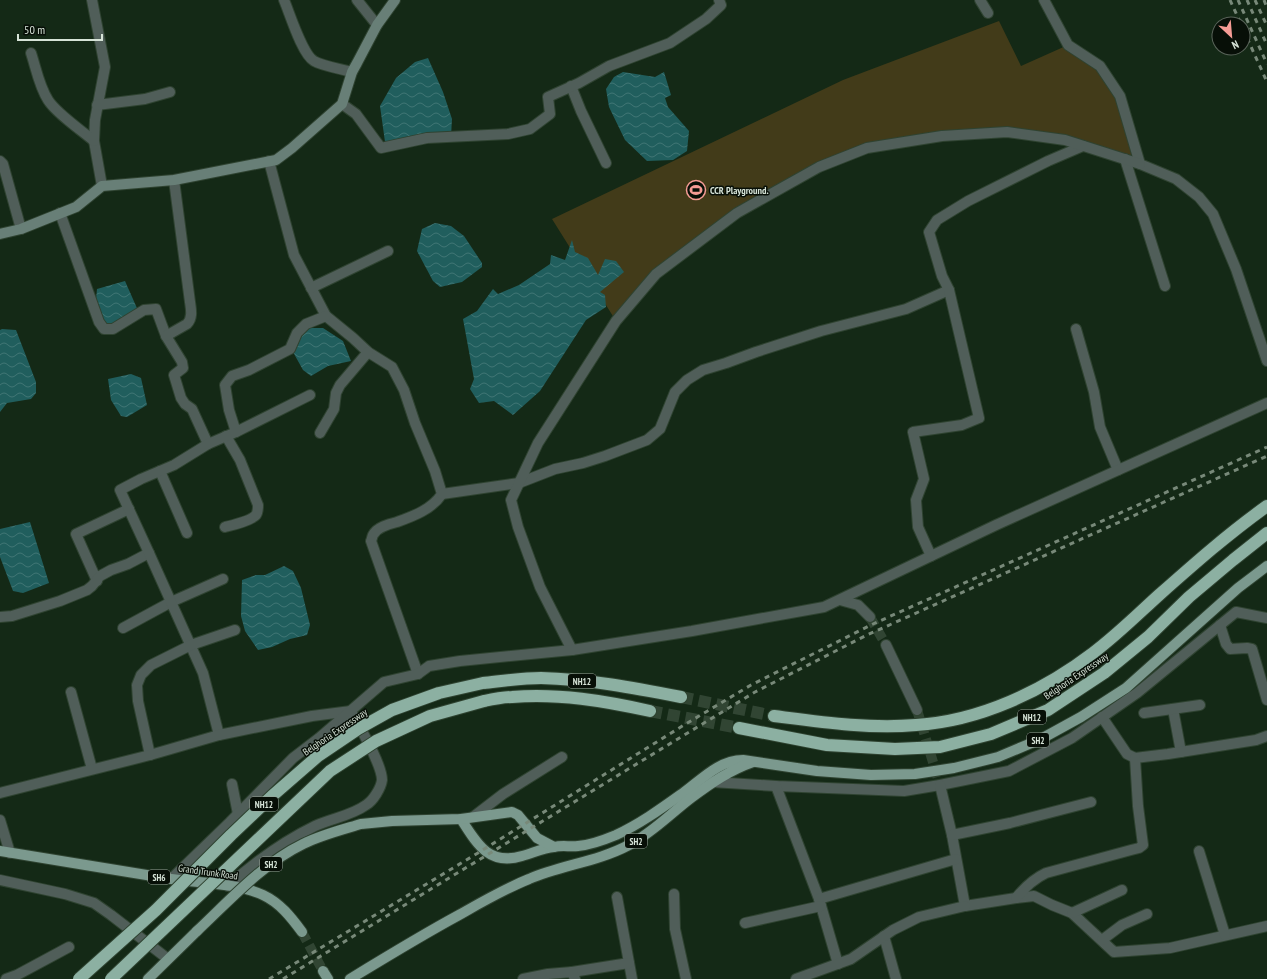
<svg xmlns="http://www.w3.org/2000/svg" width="1267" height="979" viewBox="0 0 1267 979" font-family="'PT Sans Narrow',sans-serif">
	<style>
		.garden { fill: #423b19 }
		.water { fill: url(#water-waves) }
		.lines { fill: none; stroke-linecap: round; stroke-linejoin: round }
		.street-tunnel { stroke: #314533; stroke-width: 10; stroke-dasharray: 10 5; stroke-linecap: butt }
		.primary-tunnel { stroke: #314533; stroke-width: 10; stroke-dasharray: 10 5; stroke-linecap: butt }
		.highway-tunnel { stroke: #314533; stroke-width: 12; stroke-dasharray: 12 6; stroke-linecap: butt }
		.street-casing { stroke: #2f4331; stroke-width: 12 }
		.secondary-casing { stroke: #2f4331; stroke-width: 12 }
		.primary-casing { stroke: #2f4331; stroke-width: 12 }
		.highway-casing { stroke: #2f4331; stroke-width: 14 }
		.street { stroke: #505e59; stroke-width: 10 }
		.secondary { stroke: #687f77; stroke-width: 10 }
		.primary { stroke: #7b998e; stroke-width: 10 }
		.highway { stroke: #8cb0a2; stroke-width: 12 }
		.rail { stroke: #788979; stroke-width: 3; stroke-dasharray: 5 5; stroke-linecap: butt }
		.primary-bridge-casing { stroke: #2f4331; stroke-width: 12; stroke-linecap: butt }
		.highway-bridge-casing { stroke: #2f4331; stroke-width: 14; stroke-linecap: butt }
		.primary-bridge { stroke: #7b998e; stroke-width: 10 }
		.highway-bridge { stroke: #8cb0a2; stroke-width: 12 }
		.labels { text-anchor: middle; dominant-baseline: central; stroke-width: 3; stroke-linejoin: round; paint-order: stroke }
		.shield { fill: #070f07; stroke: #98a399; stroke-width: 1 }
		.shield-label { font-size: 9px; font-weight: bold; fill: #d6e3d7 }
		.poi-label { font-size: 10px; font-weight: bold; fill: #d6e3d7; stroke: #070f07; text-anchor: start }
		.street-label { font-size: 10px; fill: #d6e3d7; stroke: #070f07 }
	</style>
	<defs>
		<pattern id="water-waves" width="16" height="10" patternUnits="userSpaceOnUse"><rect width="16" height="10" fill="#205e5d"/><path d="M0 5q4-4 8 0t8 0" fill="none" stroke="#407574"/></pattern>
	</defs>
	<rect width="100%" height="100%" fill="#142916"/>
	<polygon class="garden" points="999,21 1021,66 1068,45 1100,66 1120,96 1140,164 1065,140 1007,132 867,148 737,213 656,274 616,321 552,219 843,80"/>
	<g class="water">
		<polygon points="428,58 443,92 452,119 451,136 386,149 380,106 396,78 415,62"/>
		<polygon points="623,72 655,77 664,72 671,95 665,98 668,107 689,131 687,151 673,160 647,161 625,140 609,107 606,89 614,77"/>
		<polygon points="435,223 451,226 464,236 482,263 482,267 462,282 440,287 433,281 417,251 422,229"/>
		<polygon points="572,240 575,252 588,258 598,275 605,259 616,261 624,272 600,292 605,295 606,307 586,320 540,391 513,415 494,401 479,403 470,389 474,379 463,319 477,311 493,289 498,294 519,285 550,264 551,255 565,260"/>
		<polygon points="125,281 140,315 103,326 95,309 97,289"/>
		<polygon points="307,328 323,328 343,341 351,361 328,366 311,376 303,370 293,352 293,339"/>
		<polygon points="2,329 16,330 36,382 36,393 31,399 7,403 0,412 0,330"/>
		<polygon points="131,374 141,378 147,405 127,417 121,416 111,400 108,379"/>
		<polygon points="30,522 49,583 23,593 13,591 0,557 0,529"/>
		<polygon points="284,566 293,571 301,588 310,625 307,635 290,639 272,647 258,650 245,631 241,616 242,580 256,575 265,575"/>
	</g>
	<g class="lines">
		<g class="street-tunnel">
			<polyline points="870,617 886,645"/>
			<polyline points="917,710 940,785"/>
		</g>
		<polyline class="primary-tunnel" points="302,932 323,971"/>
		<g class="highway-tunnel">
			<polyline points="681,697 774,716"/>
			<polyline points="650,711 739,728"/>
		</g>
		<g class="street-casing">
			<g id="street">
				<polyline points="92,0 105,67 95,120 94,141 102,186"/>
				<path d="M284,0C290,14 302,54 314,61C322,66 342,69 352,72"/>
				<polyline points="357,0 377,25"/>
				<polyline points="980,0 988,13"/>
				<polyline points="1044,0 1068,45 1100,66 1120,96 1140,164 1176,179 1199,197 1213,214 1236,269 1267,361"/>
				<path d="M31,53C36,68 39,86 48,100C56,113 81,130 94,141"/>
				<polyline points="571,86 581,111 606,163"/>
				<polyline points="342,104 356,114 381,148 427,138 508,134 530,129 550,114 548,97 579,83 609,66 670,43 706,19 721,5 719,0"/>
				<polyline points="97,105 145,99 170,92"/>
				<polyline points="1125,159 1165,286"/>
				<polyline points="0,161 3,164 21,229"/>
				<path d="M269,161L294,255L326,316L353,338L368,352L392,367L404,390L415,423L435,471L442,494C432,509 414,516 397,522C389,524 377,527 373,535C372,537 372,539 371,541L418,674"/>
				<polyline points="60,213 99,322 104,329 113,329 144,310 156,309 166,336 182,362 183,368 174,375 181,398 185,404 192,409 208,444"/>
				<polyline points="311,288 388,251"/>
				<polyline points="1076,329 1094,392 1100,427 1118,470"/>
				<path d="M166,336L187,324C193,318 191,309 190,302L174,180"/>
				<polyline points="236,432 310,395"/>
				<polyline points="320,433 334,409 336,393 340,385 368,352"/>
				<polyline points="160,471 187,533"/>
				<polyline points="442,494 519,483 555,469 583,463 605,456 647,440 660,429 675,392 687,380 703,370 726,363 756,352 821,331 906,309 949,290"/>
				<path d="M225,527C233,525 251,521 256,515C258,512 258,508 258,505L240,460L226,436"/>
				<polyline points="931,556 918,527 916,500 924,479 913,432 962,425 979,418 949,290 942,276 929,232 937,220 968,201 1048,161 1083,146"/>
				<polyline points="97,581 76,534 129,509"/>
				<polyline points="840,600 858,605 870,617"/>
				<polyline points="0,617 12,616 60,601 87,590 92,586 100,576 111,570 128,564 149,553"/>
				<polyline points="1220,625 1226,644 1230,649 1247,648 1252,649 1267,700"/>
				<polyline points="123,628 171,602 223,579"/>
				<polyline points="886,645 917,710"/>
				<polyline points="572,650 540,587 518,527 511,500 538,443 616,321 656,274 737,213 819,167 867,148 942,136 1007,132 1065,140 1140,164"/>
				<polyline points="71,692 92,769"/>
				<polyline points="1173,709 1181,752"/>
				<polyline points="1144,713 1200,705"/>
				<polyline points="1102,717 1127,754 1135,758 1168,754 1256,740 1267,736"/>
				<polyline points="219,735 203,673 149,553 120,490 141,479 174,465 208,444 236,432 229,410 225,385 232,376 249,370 290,349 297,333 306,324 326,316"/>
				<polyline points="150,755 138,701 137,685 141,675 151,665 191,645 235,630"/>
				<polyline points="712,782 776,786 904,791 940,785 1009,771 1072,738 1137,693 1236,612 1267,618"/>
				<polyline points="232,784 238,814"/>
				<polyline points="940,785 952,835 965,906 1016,898 1034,896 1052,905 1072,913 1114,952 1170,948 1267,926"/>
				<polyline points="776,786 819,899 838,964"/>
				<path d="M0,793L150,755L219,735L312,716L351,711C359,726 382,764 382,780C381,788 373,801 366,805C351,816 332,818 315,826C282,842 255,862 228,886"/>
				<polyline points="473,817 503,794 562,757"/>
				<polyline points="0,820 10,853"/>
				<polyline points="952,835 1010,823 1091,802"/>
				<polyline points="1199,851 1225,935"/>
				<polyline points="171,879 230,822 293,758 319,738 384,682 418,674 429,666 460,661 572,650 692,631 824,607 996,525 1267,403"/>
				<polyline points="0,880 65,894 94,903 111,915 168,959"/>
				<polyline points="674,894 675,929 686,979"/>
				<polyline points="617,897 632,979"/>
				<path d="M1016,898C1025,887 1033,879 1046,873L1131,850L1139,848L1143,845L1138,806L1135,758"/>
				<polyline points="819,899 956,859"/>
				<polyline points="1072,913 1122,890"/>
				<polyline points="745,923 821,906"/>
				<polyline points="884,936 896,979"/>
				<polyline points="1102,940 1122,925 1147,914"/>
				<polyline points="572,972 629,963"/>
				<polyline points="6,979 17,975 69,947"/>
				<polyline points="523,979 548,974 572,972 575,979"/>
				<polyline points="796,979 851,959 893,930 919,917 965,906"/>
			</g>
		</g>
		<g class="secondary-casing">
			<polyline id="secondary" points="0,234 21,229 76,207 102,186 174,180 276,160 292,148 342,104 352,72 357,63 377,25 395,0"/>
		</g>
		<g class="primary-casing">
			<g id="primary">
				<path d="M461,819C477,844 489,866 522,856C533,853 543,848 554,847C562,845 570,847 578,846C591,845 604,840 616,835C640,824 662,808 683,793C701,780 719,760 743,760L817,771L871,775L915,774L954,768L998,757L1041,739L1081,717L1126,688L1238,588L1267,566"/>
				<polyline points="361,824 392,821 461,819 512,812 518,815 537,838 554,847"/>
				<path d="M0,851C57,860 114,870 171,879C199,883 237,883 263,895C280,903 291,917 302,932"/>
				<polyline points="323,971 328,979"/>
				<polyline points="148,979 197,931"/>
				<path d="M350,979C386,957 422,935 459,915C482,902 504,889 529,879C561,865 597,862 629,845C652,833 670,814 691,798C711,783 730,770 753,762"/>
			</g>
		</g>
		<g class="highway-casing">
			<g id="highway">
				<path d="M483,683C502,681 522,678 541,678C588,679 635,688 681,697"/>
				<path d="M484,701C493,699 503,697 512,697C558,693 605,701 650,711"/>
				<path d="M774,716C821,722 869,729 916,725C980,721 1043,691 1093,653C1117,635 1138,614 1159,595C1194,564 1229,533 1267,506"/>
				<polyline points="739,728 827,745 895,749 940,747 991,734 1048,710 1104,673 1148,637 1189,597 1233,560 1267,533"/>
			</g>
		</g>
		<use href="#street" class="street"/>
		<use href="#secondary" class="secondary"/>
		<use href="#primary" class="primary"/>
		<use href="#highway" class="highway"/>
		<g class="rail">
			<polyline points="1230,0 1241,24"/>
			<polyline points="1238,0 1267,64"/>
			<polyline points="1247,0 1267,45"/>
			<polyline points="1255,0 1267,26"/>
			<polyline points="1264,0 1267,8"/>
			<polyline points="1243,29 1267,82"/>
			<polyline points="269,979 473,856 684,725 751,685 873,624 1267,447"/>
			<polyline points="283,979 755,692 867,635 1267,456"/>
		</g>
		<g class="primary-bridge-casing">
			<path id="primary-bridge" d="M197,931C230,900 262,864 303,844C321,835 341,830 361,824"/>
		</g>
		<g class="highway-bridge-casing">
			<g id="highway-bridge">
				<polyline points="79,979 156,910 231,835 272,796 318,756 358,729 392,710 439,693 483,683"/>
				<polyline points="111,979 330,771 376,741 430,716 484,701"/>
			</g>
		</g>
		<use href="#primary-bridge" class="primary-bridge"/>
		<use href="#highway-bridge" class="highway-bridge"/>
	</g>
	<defs>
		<g id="stadium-ring" transform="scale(1)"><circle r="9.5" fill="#070f07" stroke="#f59c95" stroke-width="1.5"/><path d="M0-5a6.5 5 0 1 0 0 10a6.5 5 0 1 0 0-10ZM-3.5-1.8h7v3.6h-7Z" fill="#f59c95"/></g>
	</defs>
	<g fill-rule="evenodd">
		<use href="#stadium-ring" x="696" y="190"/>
	</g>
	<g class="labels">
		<g class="shield">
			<rect x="568" y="674" width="28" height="14" rx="3"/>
			<rect x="1018" y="710" width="28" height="14" rx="3"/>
			<rect x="1027" y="733" width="22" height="14" rx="3"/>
			<rect x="250" y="797" width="28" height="14" rx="3"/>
			<rect x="625" y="834" width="22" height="14" rx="3"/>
			<rect x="260" y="857" width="22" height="14" rx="3"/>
			<rect x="148" y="870" width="22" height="14" rx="3"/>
		</g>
		<g class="shield-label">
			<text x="582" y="681">NH12</text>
			<text x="1032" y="717">NH12</text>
			<text x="1038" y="740">SH2</text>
			<text x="264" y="804">NH12</text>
			<text x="636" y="841">SH2</text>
			<text x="271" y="864">SH2</text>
			<text x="159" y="877">SH6</text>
		</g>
		<g class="poi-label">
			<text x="710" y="190">CCR Playground.</text>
		</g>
		<g class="street-label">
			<text transform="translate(1076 676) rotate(-34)">Belghoria Expressway</text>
			<text transform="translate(335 732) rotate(-34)">Belghoria Expressway</text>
			<text transform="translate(208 872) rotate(8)">Grand Trunk Road</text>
		</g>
	</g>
	<g transform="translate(1231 36) rotate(154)"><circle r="19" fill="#070f07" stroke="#5a645a"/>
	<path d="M0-3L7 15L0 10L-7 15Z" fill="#f59c95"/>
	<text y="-6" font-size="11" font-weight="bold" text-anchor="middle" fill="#d6e3d7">N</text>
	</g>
	<path d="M18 34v6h84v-6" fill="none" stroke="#d6e3d7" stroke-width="2"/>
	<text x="24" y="34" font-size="12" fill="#d6e3d7" stroke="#070f07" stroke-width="3" paint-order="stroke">50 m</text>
</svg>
